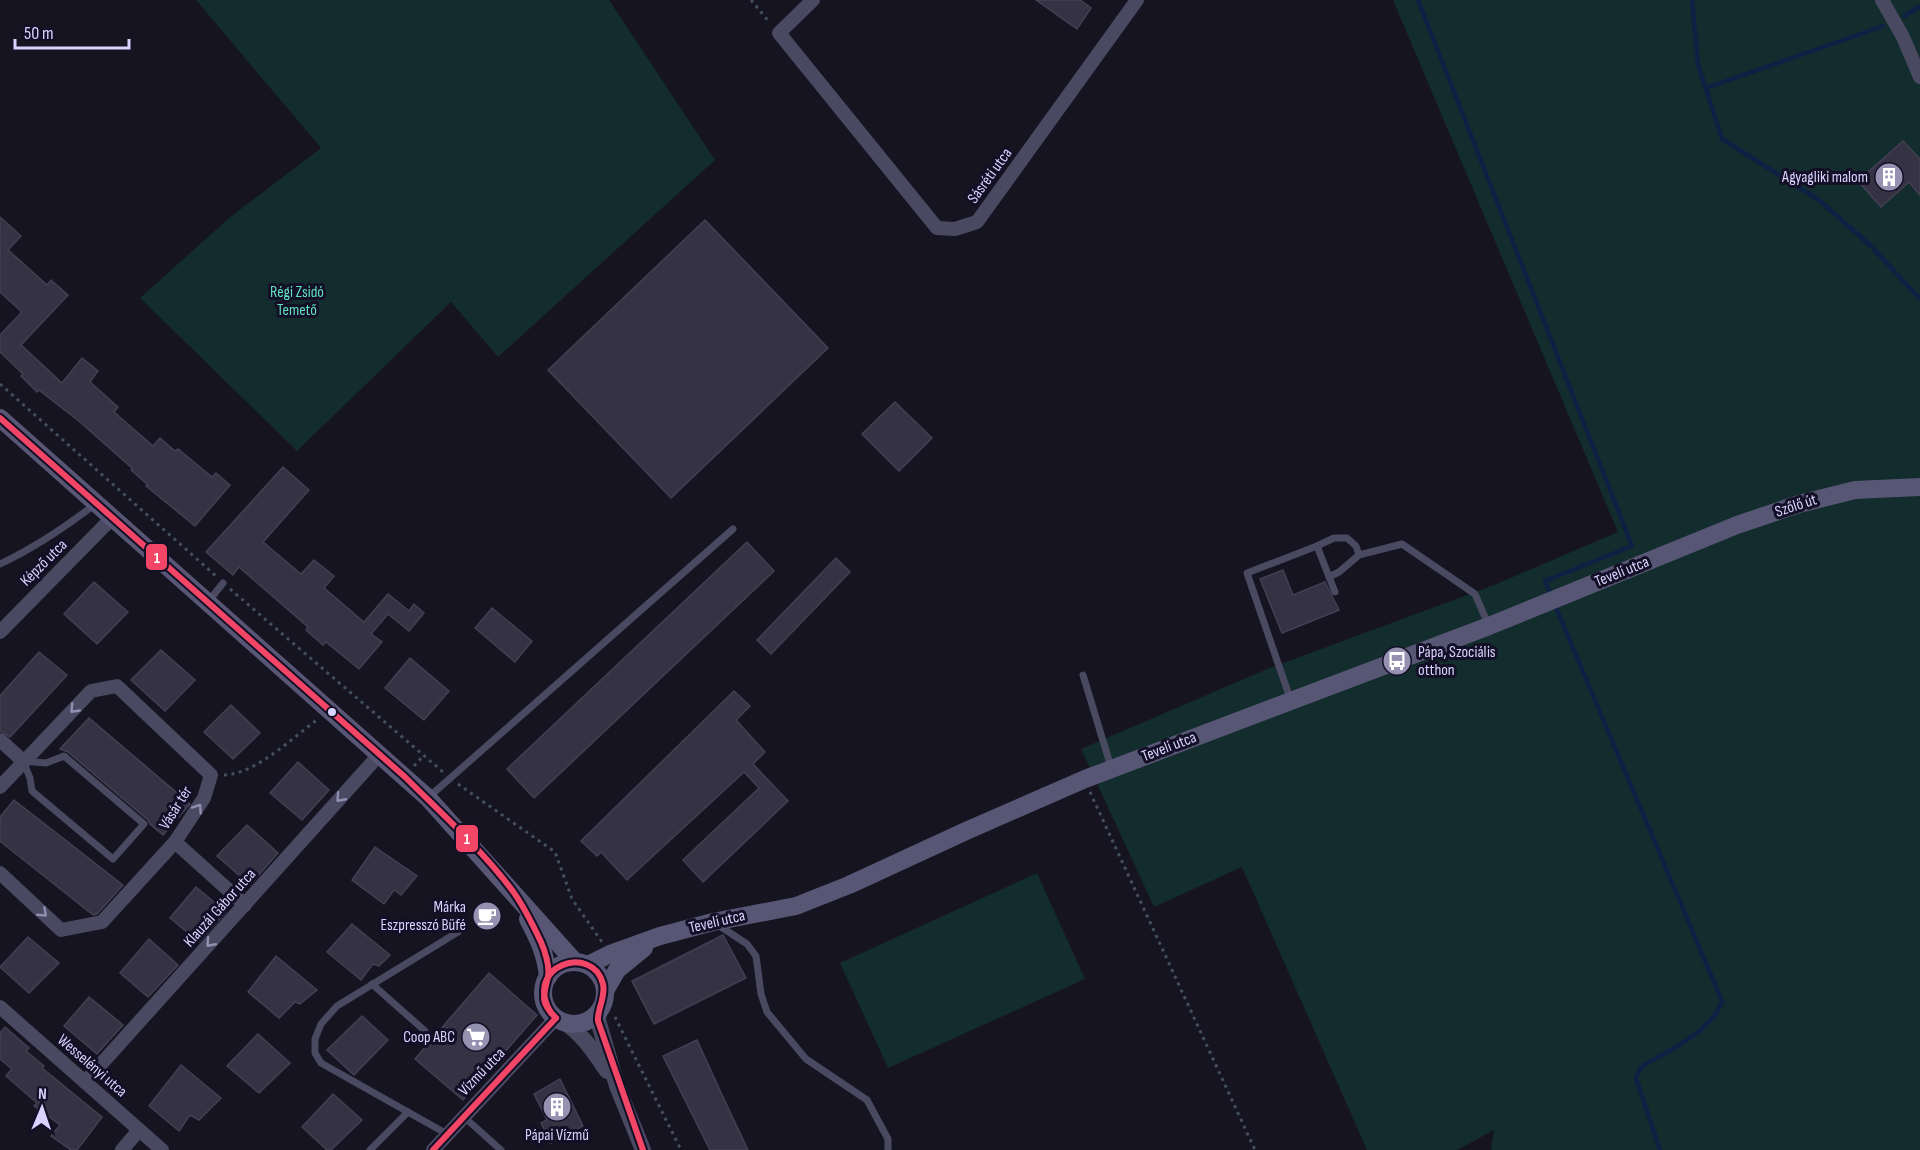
<svg xmlns="http://www.w3.org/2000/svg" width="1920" height="1150" viewBox="0 0 1920 1150" font-family="'Sofia Sans Condensed',sans-serif">
	<style>
		.green { fill: #132c2d }
		.lines { fill: none; stroke-linecap: round; stroke-linejoin: round }
		.stream { stroke: #0d2144; stroke-width: 4.5 }
		.building { fill: #343243; stroke: #433f54; stroke-width: 1.5 }
		.path { stroke: #44505f; stroke-width: 3; stroke-dasharray: 3 4.5; stroke-linecap: butt }
		.service { stroke: #4a4962; stroke-width: 7 }
		.minor { stroke: #4a4962; stroke-width: 14 }
		.tertiary { stroke: #4a4962; stroke-width: 16 }
		.secondary { stroke: #575674; stroke-width: 18 }
		.bus-1-casing { stroke: #130f26; stroke-width: 10 }
		.bus-1 { stroke: #f34667; stroke-width: 6 }
		.oneway { stroke: #928eb0 }
		.bus-dot { fill: #d9d4ff; stroke: #130f26; stroke-width: 2 }
		.labels { text-anchor: middle; dominant-baseline: central; stroke-width: 6; stroke-linejoin: round; paint-order: stroke }
		.street-label { font-size: 16px; fill: #d9d4ff; stroke: #130f26 }
		.poi-label { font-size: 16px; fill: #d9d4ff; stroke: #130f26; text-anchor: end }
		.park-label { font-size: 16px; fill: #5fe0c0; stroke: #130f26 }
		.line-badge { stroke: #130f26; stroke-width: 2 }
		.badge-label { font-size: 16px; text-anchor: middle; font-weight: bold; fill: #fff }
	</style>
	<rect width="100%" height="100%" fill="#161421"/>
	<g class="green">
		<polygon points="196,0 609,0 715,160 498,357 451,302 297,451 140,298 229,218 321,148"/>
		<polygon points="1393,0 1920,0 1920,1150 1491,1150 1494,1130 1457,1150 1367,1150 1242,867 1154,907 1081,749 1267,669 1494,585 1618,532"/>
		<polygon points="1037,873 1085,979 888,1068 840,963"/>
	</g>
	<g class="lines">
		<g class="stream">
			<polyline points="1418,0 1632,546 1545,581 1551,595"/>
			<polyline points="1692,0 1698,64 1722,139 1819,200 1871,246 1920,299"/>
			<polyline points="1904,16 1920,6"/>
			<polyline points="1706,88 1883,26"/>
			<path d="M1554,603L1722,1001C1713,1031 1667,1051 1641,1067L1636,1078L1660,1150"/>
		</g>
	</g>
	<g class="building">
		<polygon points="1036,0 1080,0 1091,8 1077,29"/>
		<polygon points="1903,141 1920,159 1920,195 1909,182 1881,207 1858,181"/>
		<polygon points="0,217 21,236 8,250 47,285 51,280 68,295 21,345 62,383 82,358 98,371 90,382 118,407 114,412 153,446 160,438 175,451 178,449 212,477 216,473 230,485 195,526 146,486 148,485 131,470 133,469 80,422 39,390 37,392 21,376 23,374 0,352 0,335 22,312 0,292"/>
		<polygon points="705,220 828,348 671,498 548,370"/>
		<polygon points="895,402 932,438 899,471 862,434"/>
		<polygon points="283,467 309,490 263,542 301,574 314,560 334,576 324,588 364,622 388,594 409,611 414,604 424,613 409,631 388,614 371,634 382,642 359,669 326,642 323,645 306,630 308,627 239,567 233,575 206,552"/>
		<polygon points="747,542 774,571 534,798 507,769"/>
		<polygon points="836,558 850,572 771,654 757,640"/>
		<polygon points="1283,570 1293,595 1325,582 1339,610 1282,633 1260,579"/>
		<polygon points="94,582 128,612 97,644 64,614"/>
		<polygon points="492,608 532,641 515,662 475,628"/>
		<polygon points="161,650 195,680 165,711 131,680"/>
		<polygon points="39,652 67,675 10,737 0,731 0,696"/>
		<polygon points="410,658 449,691 424,720 385,688"/>
		<polygon points="734,691 750,706 736,720 765,752 753,764 788,801 703,882 683,860 759,788 744,772 627,880 601,852 597,856 581,841"/>
		<polygon points="231,705 260,733 233,759 204,732"/>
		<polygon points="89,718 190,804 163,835 150,824 148,820 68,752 60,749"/>
		<polygon points="298,762 329,790 302,820 270,793"/>
		<polygon points="14,800 123,885 97,914 93,915 0,841 0,817"/>
		<polygon points="247,825 278,853 250,885 217,856"/>
		<polygon points="375,847 417,876 401,895 394,890 384,904 352,880"/>
		<polygon points="196,887 226,912 199,942 170,918"/>
		<polygon points="352,924 390,955 379,966 373,964 361,980 327,952"/>
		<polygon points="723,935 746,978 654,1024 632,981"/>
		<polygon points="28,937 59,963 29,993 0,967"/>
		<polygon points="149,939 178,965 148,997 120,973"/>
		<polygon points="276,956 317,990 300,1004 295,1002 279,1018 248,992"/>
		<polygon points="489,973 537,1015 463,1100 415,1059"/>
		<polygon points="89,997 123,1025 97,1054 64,1026"/>
		<polygon points="362,1016 388,1040 354,1075 327,1050"/>
		<polygon points="5,1027 29,1048 26,1051 44,1066 42,1068 102,1117 77,1150 71,1150 51,1136 60,1125 34,1106 37,1103 6,1076 12,1069 0,1059 0,1033"/>
		<polygon points="258,1034 290,1063 259,1093 227,1066"/>
		<polygon points="697,1040 723,1097 748,1150 710,1150 663,1056"/>
		<polygon points="181,1065 221,1098 199,1120 190,1115 179,1131 149,1106"/>
		<polygon points="560,1079 583,1126 551,1143 541,1123 547,1120 534,1094"/>
		<polygon points="333,1094 362,1120 331,1150 327,1150 302,1127"/>
	</g>
	<g class="lines">
		<g class="path">
			<polyline points="751,0 770,23"/>
			<polyline points="0,384 216,576"/>
			<polyline points="230,589 443,772"/>
			<polyline points="414,766 423,756"/>
			<path d="M224,775C256,774 292,738 318,719"/>
			<polyline points="458,784 555,852 572,899 602,942"/>
			<polyline points="1090,792 1255,1150"/>
			<polyline points="615,1017 681,1150"/>
		</g>
		<g class="service">
			<polyline points="1317,546 1334,538 1347,538 1356,546 1359,555"/>
			<path d="M0,564C34,548 64,528 94,505"/>
			<polyline points="1329,577 1339,572 1359,555 1402,544 1475,594 1488,624"/>
			<polyline points="208,602 223,583"/>
			<polyline points="1083,675 1111,767"/>
			<polyline points="1291,701 1247,573 1317,546 1335,592"/>
			<polygon points="64,756 144,824 113,859 32,791 30,778 23,761 46,763"/>
			<polyline points="430,796 733,529"/>
			<polyline points="718,925 747,944 756,956 761,994 767,1012 806,1059 867,1100 888,1139 888,1150"/>
			<polyline points="372,984 425,1031"/>
			<polyline points="463,1116 501,1150"/>
			<polyline points="447,1134 321,1063 315,1053 315,1039 321,1024 337,1006 458,932"/>
			<polyline points="370,1150 408,1112"/>
		</g>
		<g class="minor">
			<polyline points="813,0 779,33 937,228 955,229 977,222 1137,0"/>
			<polyline points="1882,0 1903,37 1920,77"/>
			<polyline points="0,632 112,518"/>
			<polyline points="0,740 23,761"/>
			<polyline points="0,787 91,691 117,686 211,775 204,798 175,842 102,922 61,930 0,873"/>
			<polyline points="175,842 245,905"/>
			<polyline points="0,1007 162,1150"/>
			<polyline points="85,1082 379,755"/>
			<polyline points="122,1150 139,1130"/>
			<polyline points="433,1150 556,1018"/>
		</g>
		<g class="tertiary">
			<polyline points="599,1011 598,1020 617,1086 643,1150"/>
			<path d="M562,1021C583,1034 594,1052 607,1071"/>
		</g>
		<g class="secondary">
			<polyline points="0,418 428,798 575,962"/>
			<path d="M528,919C538,938 546,954 548,977"/>
			<circle cx="574" cy="993" r="31"/>
			<polyline points="588,965 610,954 660,936 713,922 796,906 849,885 966,831 1085,779 1489,626 1737,525 1799,504 1855,490 1920,487"/>
			<polyline points="605,991 617,970 644,948"/>
		</g>
		<g class="bus-1-casing">
			<g id="bus-1">
				<path d="M0,418L405,777C441,813 481,849 512,890C523,905 533,925 541,942C545,951 550,967 548,977C543,997 540,1002 556,1018"/>
				<path d="M551,1013C522,965 593,943 603,984C606,997 597,1009 598,1021L643,1150"/>
				<polyline points="433,1150 556,1018"/>
			</g>
		</g>
		<use href="#bus-1" class="bus-1"/>
	</g>
	<defs><path id="oneway-chevron" d="M-2-3.5L2.5 0L-2 3.5" fill="none" stroke-width="1.6" stroke-linecap="round" stroke-linejoin="round" transform="scale(1.5)"/></defs>
	<g class="oneway">
		<use href="#oneway-chevron" transform="translate(74 709) rotate(134)"/>
		<use href="#oneway-chevron" transform="translate(340 798) rotate(132)"/>
		<use href="#oneway-chevron" transform="translate(198 808) rotate(-56)"/>
		<use href="#oneway-chevron" transform="translate(43 913) rotate(43)"/>
		<use href="#oneway-chevron" transform="translate(210 943) rotate(132)"/>
	</g>
	<defs>
		<g id="building-disc" transform="scale(1.5)"><circle r="9.5" fill="#9591b1" stroke="#130f26"/><path d="M-4-6H4V6H1V3H-1V6H-4ZM-2.5-4.3h1.7v1.8h-1.7ZM.8-4.3h1.7v1.8H.8ZM-2.5-1h1.7V.8h-1.7ZM.8-1h1.7V.8H.8Z" fill="#fff"/></g>
		<g id="bus-disc" transform="scale(1.5)"><circle r="9.5" fill="#9591b1" stroke="#130f26"/><path d="M-5-6H5V4H4V6H2V4H-2V6H-4V4H-5ZM-3.5-4V0h7V-4ZM-3.5 1.2v1.5H-2V1.2ZM2 1.2v1.5H3.5V1.2Z" fill="#fff"/></g>
		<g id="cafe-disc" transform="scale(1.5)"><circle r="9.5" fill="#9591b1" stroke="#130f26"/><path d="M-5.5-4.5H6V0H3Q3 3.5 0 3.5H-2.5Q-5.5 3.5-5.5 0ZM3-3.2v2h1.7v-2ZM-6 4.5H4V6H-6Z" fill="#fff"/></g>
		<g id="supermarket-disc" transform="scale(1.5)"><circle r="9.5" fill="#9591b1" stroke="#130f26"/><path d="M-6-5.5h2.5l.6 2H6L4.5 2H-2.5L-4.4-4H-6ZM-1.5 3.2a1.3 1.3 0 1 0 .1 0ZM3 3.2a1.3 1.3 0 1 0 .1 0Z" fill="#fff"/></g>
	</defs>
	<g fill-rule="evenodd">
		<use href="#building-disc" x="1889" y="177"/>
		<use href="#bus-disc" x="1397" y="661"/>
		<use href="#cafe-disc" x="487" y="916"/>
		<use href="#supermarket-disc" x="476" y="1037"/>
		<use href="#building-disc" x="557" y="1107"/>
	</g>
	<circle class="bus-dot" cx="332" cy="712" r="5"/>
	<g class="labels">
		<g class="street-label">
			<text transform="translate(990 176) rotate(-54)">Sásréti utca</text>
			<text transform="translate(1796 506) rotate(-18)">Szőlő út</text>
			<text transform="translate(44 563) rotate(-45)">Képző utca</text>
			<text transform="translate(1622 572) rotate(-22)">Teveli utca</text>
			<text transform="translate(1169 747) rotate(-21)">Teveli utca</text>
			<text transform="translate(176 808) rotate(-58)">Vásár tér</text>
			<text transform="translate(220 908) rotate(-48)">Klauzál Gábor utca</text>
			<text transform="translate(717 922) rotate(-13)">Teveli utca</text>
			<text transform="translate(92 1066) rotate(41)">Wesselényi utca</text>
			<text transform="translate(482 1072) rotate(-46)">Vízmű utca</text>
		</g>
		<g class="poi-label">
			<text x="1868" y="177">Agyagliki malom</text>
			<text x="1418" y="652" text-anchor="start">Pápa, Szociális<tspan x="1418" dy="18">otthon</tspan></text>
			<text x="466" y="907">Márka<tspan x="466" dy="18">Eszpresszó Büfé</tspan></text>
			<text x="455" y="1037">Coop ABC</text>
			<text x="557" y="1135" text-anchor="middle">Pápai Vízmű</text>
		</g>
		<g class="park-label">
			<text x="297" y="292">Régi Zsidó<tspan x="297" dy="18">Temető</tspan></text>
		</g>
	</g>
	<g class="line-badge">
		<rect x="145" y="543" width="23" height="28" rx="6" fill="#f34667"/>
		<rect x="455" y="824" width="24" height="29" rx="6" fill="#f34667"/>
	</g>
	<g class="badge-label">
		<text x="157" y="563">1</text>
		<text x="467" y="844">1</text>
	</g>
	<g transform="translate(42 1108) rotate(2)" stroke="#130f26" stroke-width="4.5" paint-order="stroke">
	<path d="M0-4.5L10 22L0 15L-10 22Z" fill="#d9d4ff"/>
	<text y="-9" font-size="16" font-weight="bold" text-anchor="middle" fill="#d9d4ff">N</text>
	</g>
	<path d="M15 39v9h114v-9" fill="none" stroke="#d9d4ff" stroke-width="3"/>
	<text x="24" y="39" font-size="18" fill="#d9d4ff" stroke="#130f26" stroke-width="4.5" paint-order="stroke">50 m</text>
</svg>
